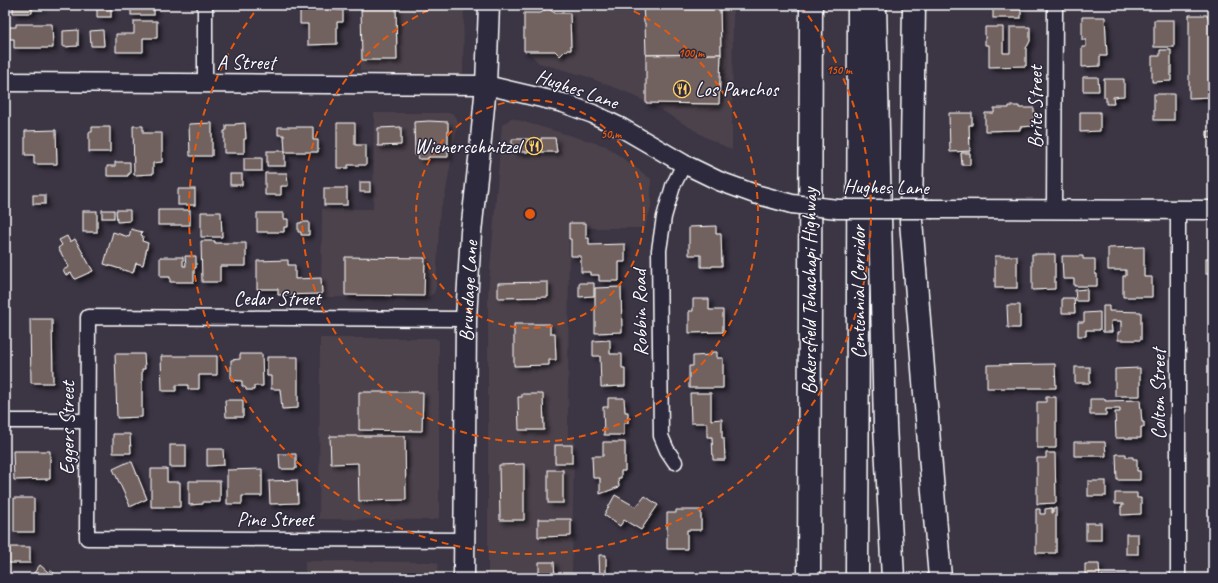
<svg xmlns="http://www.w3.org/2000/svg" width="1218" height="583" viewBox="0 0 1218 583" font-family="Caveat,sans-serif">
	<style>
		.built { fill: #4c424c }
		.building { fill: #72625f; stroke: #fff; filter: url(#shadow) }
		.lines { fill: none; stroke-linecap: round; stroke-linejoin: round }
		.minor-casing { stroke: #fff; stroke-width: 17 }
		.tertiary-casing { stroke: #fff; stroke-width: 21 }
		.secondary-casing { stroke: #fff; stroke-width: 23 }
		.motorway-casing { stroke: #fff; stroke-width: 25 }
		.minor { stroke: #2f2a3d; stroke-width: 14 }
		.tertiary { stroke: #2f2a3d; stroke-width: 18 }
		.secondary { stroke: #2f2a3d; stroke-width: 20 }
		.motorway { stroke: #2f2a3d; stroke-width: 22 }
		.tertiary-bridge-casing { stroke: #fff; stroke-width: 21; stroke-linecap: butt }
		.tertiary-bridge { stroke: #2f2a3d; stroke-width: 18 }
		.ring { fill: none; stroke: #e8590c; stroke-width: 2; stroke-dasharray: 7 5 }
		.labels { text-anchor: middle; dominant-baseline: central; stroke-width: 3; stroke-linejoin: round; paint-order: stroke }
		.street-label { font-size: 20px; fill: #fff; stroke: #2f2a3d }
		.poi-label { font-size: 20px; fill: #fff; stroke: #2f2a3d; text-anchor: start }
		.centre { fill: #e8590c; stroke: #2f2a3d; stroke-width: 2 }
		.ring-label { font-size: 12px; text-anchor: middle; font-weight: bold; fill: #e8590c; stroke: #2f2a3d; stroke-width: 3; stroke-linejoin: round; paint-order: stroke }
	</style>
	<defs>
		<filter id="shadow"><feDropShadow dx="3.5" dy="3.5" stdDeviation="2" flood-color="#0009"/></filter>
	</defs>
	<rect width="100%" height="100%" fill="#3c3544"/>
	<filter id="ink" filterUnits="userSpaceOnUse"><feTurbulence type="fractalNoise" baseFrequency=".025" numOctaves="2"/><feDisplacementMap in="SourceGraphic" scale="8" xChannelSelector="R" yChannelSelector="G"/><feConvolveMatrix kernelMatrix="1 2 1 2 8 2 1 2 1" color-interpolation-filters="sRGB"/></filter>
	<g filter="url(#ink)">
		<g class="built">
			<polygon points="361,5 464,5 463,77 360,71"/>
			<polygon points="524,5 733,5 732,150 707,138 658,108 626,92 585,76 539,63 523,48"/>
			<polygon points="374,113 452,113 458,121 447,185 445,197 440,209 436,288 434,293 430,296 425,298 321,297 322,209 373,209"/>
			<polygon points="511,118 606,146 651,179 651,208 644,228 569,228 568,437 574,437 572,578 488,578 488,293 502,125"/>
			<polygon points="320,338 434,338 439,340 439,518 433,520 319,519"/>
			<polygon points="305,561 432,562 438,563 437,578 305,578"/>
		</g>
		<g class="building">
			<polygon points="9,5 42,5 42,7 32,8 32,13 13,13 13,5"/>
			<rect x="97" y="5" width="14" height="12"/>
			<rect x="131" y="5" width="23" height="10"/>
			<polygon points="305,5 337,5 337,10 343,10 343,22 337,22 337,44 308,45 308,24 300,24 300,7 305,6"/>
			<polygon points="361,5 396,5 397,60 362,60"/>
			<polygon points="643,5 720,5 721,54 646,55 645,23 644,23"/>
			<rect x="993" y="5" width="28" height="13"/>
			<polygon points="547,8 555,13 570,13 571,50 566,50 560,56 555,51 524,51 524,13 541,13"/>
			<polygon points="1189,15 1207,15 1207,17 1213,17 1213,97 1189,98"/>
			<polygon points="1082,17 1105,17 1107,56 1100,56 1100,66 1082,67 1082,47 1086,47 1086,40 1082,40"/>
			<rect x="1154" y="20" width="20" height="27"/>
			<polygon points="134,21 157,21 157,38 143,38 143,52 116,52 116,34 134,34"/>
			<polygon points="16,24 52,24 53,48 14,48 14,39 9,39 9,27 16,27"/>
			<polygon points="985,27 1003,27 1003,53 1010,53 1010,27 1030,27 1030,41 1028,45 1026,48 1026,66 989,67 989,45 985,45"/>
			<polygon points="78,30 78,46 63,47 63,31"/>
			<polygon points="103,30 104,46 91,46 90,31"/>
			<polygon points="1160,50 1171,50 1171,81 1152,82 1152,56 1160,56"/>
			<polygon points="721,54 719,104 646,103 646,55"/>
			<polygon points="1083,77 1098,77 1099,91 1083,91"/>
			<polygon points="1104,79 1124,79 1124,96 1113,97 1114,104 1106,104 1106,97 1104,97"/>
			<rect x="1154" y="94" width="20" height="26"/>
			<polygon points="1009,106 1019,106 1019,108 1034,108 1034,126 1020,127 1020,130 985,131 985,113 994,113 994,108 1009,108"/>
			<polygon points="1080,112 1100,112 1100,131 1080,132"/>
			<polygon points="949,113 972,113 972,125 969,125 970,151 950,152"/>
			<polygon points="429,121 448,122 448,157 428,157 428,159 419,159 418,155 415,155 414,122"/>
			<polygon points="212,123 212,156 190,156 189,124"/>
			<polygon points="245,123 246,139 244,139 244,153 224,153 224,131 226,131 226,125 235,125 235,124"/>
			<polygon points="337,123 355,123 355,145 366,145 366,165 348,165 348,168 337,168"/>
			<polygon points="133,126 143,126 143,133 162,133 162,162 153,163 153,174 134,175"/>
			<polygon points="92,127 110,127 110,152 89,152 89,132 92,132"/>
			<polygon points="278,127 313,127 313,140 318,140 318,152 285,152 284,135 278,135"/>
			<polygon points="401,127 401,145 378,146 378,128"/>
			<polygon points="56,130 57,164 34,164 34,155 25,155 25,131"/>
			<rect x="1207" y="131" width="6" height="7"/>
			<polygon points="541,138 555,138 557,152 516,152 516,150 512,150 512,139 533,139 533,142 541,141"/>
			<rect x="267" y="151" width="18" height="15"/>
			<polygon points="961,153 970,153 970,165 962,165"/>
			<rect x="244" y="158" width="18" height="13"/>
			<polygon points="115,162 130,162 130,174 128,174 128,176 107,176 107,166 115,166"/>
			<polygon points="265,173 287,173 288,186 281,186 281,195 265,195"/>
			<rect x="230" y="174" width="12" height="11"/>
			<rect x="360" y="182" width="10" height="10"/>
			<rect x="324" y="188" width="23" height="17"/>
			<rect x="178" y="189" width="17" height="16"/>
			<rect x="33" y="195" width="12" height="9"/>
			<rect x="102" y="210" width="12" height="8"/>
			<polygon points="116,210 130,210 130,221 117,222"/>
			<rect x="158" y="210" width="32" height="15"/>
			<rect x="83" y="211" width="14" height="21"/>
			<polygon points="201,212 221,212 222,237 201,237"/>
			<polygon points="257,213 284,213 284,219 288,219 288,227 284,227 284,232 257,232"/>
			<polygon points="301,222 309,222 309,235 301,235 301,232 298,232 298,223 301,223"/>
			<polygon points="569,223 586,223 586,238 589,238 589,245 625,244 625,262 619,262 619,281 599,281 599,275 590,275 590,272 581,272 581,256 571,256 571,239 569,239"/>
			<polygon points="716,226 716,234 721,234 722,266 712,266 712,267 701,267 701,255 689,255 689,227"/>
			<polygon points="131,229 142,232 141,235 143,236 142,241 148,243 143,265 136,263 133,273 104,264 113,232 129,237"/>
			<polygon points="67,236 70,242 75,239 93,271 75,279 71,273 66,275 63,270 69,267 58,248 62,245 59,240"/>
			<polygon points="201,241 215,241 215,243 246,243 246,266 220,266 220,282 202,282"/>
			<polygon points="1144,247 1144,277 1152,277 1152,297 1123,297 1123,276 1126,276 1126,270 1108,270 1108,248"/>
			<polygon points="1032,254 1055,254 1055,289 1032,290"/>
			<polygon points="185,256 196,256 196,268 194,268 194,282 170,282 170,277 160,277 160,257 183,257 183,266 186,266"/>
			<rect x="995" y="256" width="22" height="32"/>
			<polygon points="1062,256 1083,256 1083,259 1095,259 1095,274 1097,274 1097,286 1074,286 1074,279 1063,279"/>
			<polygon points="345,257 425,258 424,296 345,295"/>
			<rect x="1206" y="258" width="7" height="16"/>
			<polygon points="288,260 288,265 295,265 295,279 321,278 322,294 278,295 278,289 257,289 257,261"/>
			<polygon points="548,282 548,297 498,298 498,283"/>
			<polygon points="579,283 594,283 594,296 579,297"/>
			<polygon points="621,287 622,332 595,333 595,288"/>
			<polygon points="1087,289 1087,301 1076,301 1075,290"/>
			<polygon points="1062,298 1074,298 1075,313 1062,313"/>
			<polygon points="693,299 709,299 709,310 723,310 723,332 689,333 689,311 693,311"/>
			<polygon points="1007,305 1020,305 1020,328 1008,328"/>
			<polygon points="1103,306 1109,306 1109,311 1141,312 1141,340 1118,340 1118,332 1121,332 1121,321 1111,321 1112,332 1103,332"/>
			<polygon points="1100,312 1100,330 1086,330 1086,336 1078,336 1078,322 1084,322 1084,313"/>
			<polygon points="30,319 52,319 53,383 31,383"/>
			<polygon points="514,324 550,324 550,333 555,333 556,360 549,360 549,365 514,366"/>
			<polygon points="610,340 610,354 622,354 622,368 625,368 625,386 601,387 600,356 593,356 593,341"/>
			<polygon points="711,352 717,352 717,358 723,358 723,388 689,388 689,366 693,366 693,356 711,355"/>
			<polygon points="115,354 144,354 145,369 142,369 142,417 117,418"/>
			<polygon points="240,354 262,354 263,386 254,386 254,390 246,390 246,388 242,386 242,381 231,380 231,360 240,359"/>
			<polygon points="161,356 217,356 217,375 199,375 199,389 188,389 188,385 176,385 176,391 162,391"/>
			<polygon points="267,357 298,357 298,408 282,409 280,389 271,389 271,376 267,376"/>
			<polygon points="1055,364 1056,388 987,388 987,365"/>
			<rect x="1075" y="367" width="15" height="16"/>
			<polygon points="1140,368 1140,396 1115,396 1115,369"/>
			<polygon points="359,392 423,392 422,431 359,430"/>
			<polygon points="690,393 711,393 711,420 722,419 722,438 724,438 725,460 713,460 712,437 707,437 707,423 691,423"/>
			<polygon points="522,394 543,394 544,430 519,430 518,397 522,397"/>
			<polygon points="1046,397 1056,397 1056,448 1037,448 1037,402 1046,402"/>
			<polygon points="608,398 624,398 625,412 628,412 628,423 624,423 624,435 604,435 603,407 608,407"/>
			<polygon points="1090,399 1105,399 1105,401 1140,400 1142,422 1144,422 1144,427 1141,427 1141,438 1116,438 1115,412 1120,412 1120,409 1106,409 1106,415 1090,415"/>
			<polygon points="225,400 243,400 243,417 226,417"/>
			<polygon points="113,434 130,434 131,453 113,453"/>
			<polygon points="330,436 405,436 406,500 359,501 358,463 331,464"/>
			<polygon points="603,442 625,442 625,471 621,471 621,478 618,478 619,487 600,494 600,478 593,478 592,456 603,456"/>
			<polygon points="1074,442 1105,442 1106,456 1074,456"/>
			<rect x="170" y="445" width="16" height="22"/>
			<rect x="555" y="445" width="17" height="18"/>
			<polygon points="207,449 223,449 224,465 207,466"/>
			<polygon points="13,451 50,451 50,479 14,480"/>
			<polygon points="1046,453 1055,453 1056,503 1037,504 1037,458 1046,458"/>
			<polygon points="279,454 296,454 296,469 280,469"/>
			<polygon points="1116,454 1126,454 1126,457 1133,457 1133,459 1137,459 1137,471 1140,471 1140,480 1117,480"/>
			<polygon points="128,462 132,462 147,499 132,506 130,506 113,469"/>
			<polygon points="524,464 524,520 500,520 499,465"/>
			<polygon points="151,469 167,469 167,482 180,482 180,507 151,507"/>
			<polygon points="262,469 262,496 242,496 242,504 227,504 227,470"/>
			<rect x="548" y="470" width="15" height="33"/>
			<polygon points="297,480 298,503 270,504 269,481"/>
			<polygon points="189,481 220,481 220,502 203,502 203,504 189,505"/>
			<rect x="1088" y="481" width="18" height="15"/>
			<polygon points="1115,493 1137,493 1137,498 1141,498 1141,514 1121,515 1121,506 1123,506 1123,504 1115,504"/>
			<polygon points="615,495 636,507 645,496 658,505 641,530 624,520 620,526 604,515"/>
			<rect x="14" y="498" width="20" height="34"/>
			<polygon points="1052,508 1052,513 1053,513 1053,508 1056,508 1056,553 1036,553 1036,509 1040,509 1040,514 1045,514 1045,509"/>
			<polygon points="676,510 701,510 701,530 687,530 687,549 667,549 667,513 676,513"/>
			<polygon points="538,519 571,519 571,536 538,537"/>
			<rect x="1086" y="523" width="15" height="17"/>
			<rect x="1126" y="534" width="12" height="20"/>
			<rect x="5" y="547" width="25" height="16"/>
			<polygon points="599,555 606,555 606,578 600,578"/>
			<polygon points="539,562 554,562 555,578 539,578"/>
			<polygon points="1085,564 1099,564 1100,578 1085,578"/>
			<polygon points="40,565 48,572 50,570 60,578 30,578"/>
			<polygon points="232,572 249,572 249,578 200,578 200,576 232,576"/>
			<rect x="1102" y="575" width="36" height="3"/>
		</g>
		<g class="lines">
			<g class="minor-casing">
				<g id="minor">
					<polyline points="205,83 205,5"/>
					<polyline points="1054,210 1055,5"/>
					<polyline points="5,421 87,421"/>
					<polyline points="675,462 667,450 661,436 659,250 664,217 673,186 684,164"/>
					<polyline points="464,540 87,538 88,317 466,319"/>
					<polyline points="1178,578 1178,210"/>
				</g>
			</g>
			<g class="tertiary-casing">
				<g id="tertiary">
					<polyline points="5,82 486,85 563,103 593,114 622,128 684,164 719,181 755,194"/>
					<polyline points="933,209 1213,210"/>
				</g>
			</g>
			<g class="secondary-casing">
				<g id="secondary">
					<path id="s1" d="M464,578L466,319L471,232L480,150L486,85L489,5"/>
				</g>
			</g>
			<g class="motorway-casing">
				<g id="motorway">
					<polyline points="875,5 885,425 893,578"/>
					<polyline points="914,5 911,221 940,578"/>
					<polyline points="809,578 811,5"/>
					<polyline points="857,578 859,5"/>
				</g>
			</g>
			<use href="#minor" class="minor"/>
			<use href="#tertiary" class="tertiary"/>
			<use href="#secondary" class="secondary"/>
			<use href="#motorway" class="motorway"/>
			<g class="tertiary-bridge-casing">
				<polyline id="tertiary-bridge" points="755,194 792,204 838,209 933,209"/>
			</g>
			<use href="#tertiary-bridge" class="tertiary-bridge"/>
		</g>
	</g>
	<g class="ring">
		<circle cx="530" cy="214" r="114"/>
		<path d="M623 6A228 228 0 1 1 437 6"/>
		<path d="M801 6A341 341 0 1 1 259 6"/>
	</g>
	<defs>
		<g id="restaurant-ring" transform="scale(0.9)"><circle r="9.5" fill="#2f2a3d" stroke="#ffd166" stroke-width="1.5"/><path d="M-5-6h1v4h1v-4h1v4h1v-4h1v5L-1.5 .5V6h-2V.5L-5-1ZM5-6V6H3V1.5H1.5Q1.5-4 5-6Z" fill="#ffd166"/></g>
	</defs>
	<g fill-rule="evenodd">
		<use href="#restaurant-ring" x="682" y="89"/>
		<use href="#restaurant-ring" x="534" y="146"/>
	</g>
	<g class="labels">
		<g class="street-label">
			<text x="246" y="62">A Street</text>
			<text transform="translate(577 89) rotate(19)">Hughes Lane</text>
			<text transform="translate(1035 107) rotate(-90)">Brite Street</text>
			<text transform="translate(886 187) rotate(1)">Hughes Lane</text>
			<text stroke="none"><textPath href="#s1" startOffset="287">Brundage Lane</textPath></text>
			<text transform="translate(809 291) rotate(-90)">Bakersfield Tehachapi Highway</text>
			<text transform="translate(858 292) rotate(-90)">Centennial Corridor</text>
			<text x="277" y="298">Cedar Street</text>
			<text transform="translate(640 313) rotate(-91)">Robbin Road</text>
			<text transform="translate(1158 394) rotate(-90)">Colton Street</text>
			<text transform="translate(67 428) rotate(-90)">Eggers Street</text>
			<text x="275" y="519">Pine Street</text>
		</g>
		<g class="poi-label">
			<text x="695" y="89">Los Panchos</text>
			<text x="521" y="146" text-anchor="end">Wienerschnitzel</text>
		</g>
	</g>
	<circle cx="530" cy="214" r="6" class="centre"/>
	<g class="ring-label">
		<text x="691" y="57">100 m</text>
		<text x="839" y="74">150 m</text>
		<text x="611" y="138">50 m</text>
	</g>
	<rect width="1218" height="583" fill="none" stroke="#2f2a3d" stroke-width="20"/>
	<rect x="10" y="10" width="1198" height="563" fill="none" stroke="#fff" stroke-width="1.5" filter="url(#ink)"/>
</svg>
